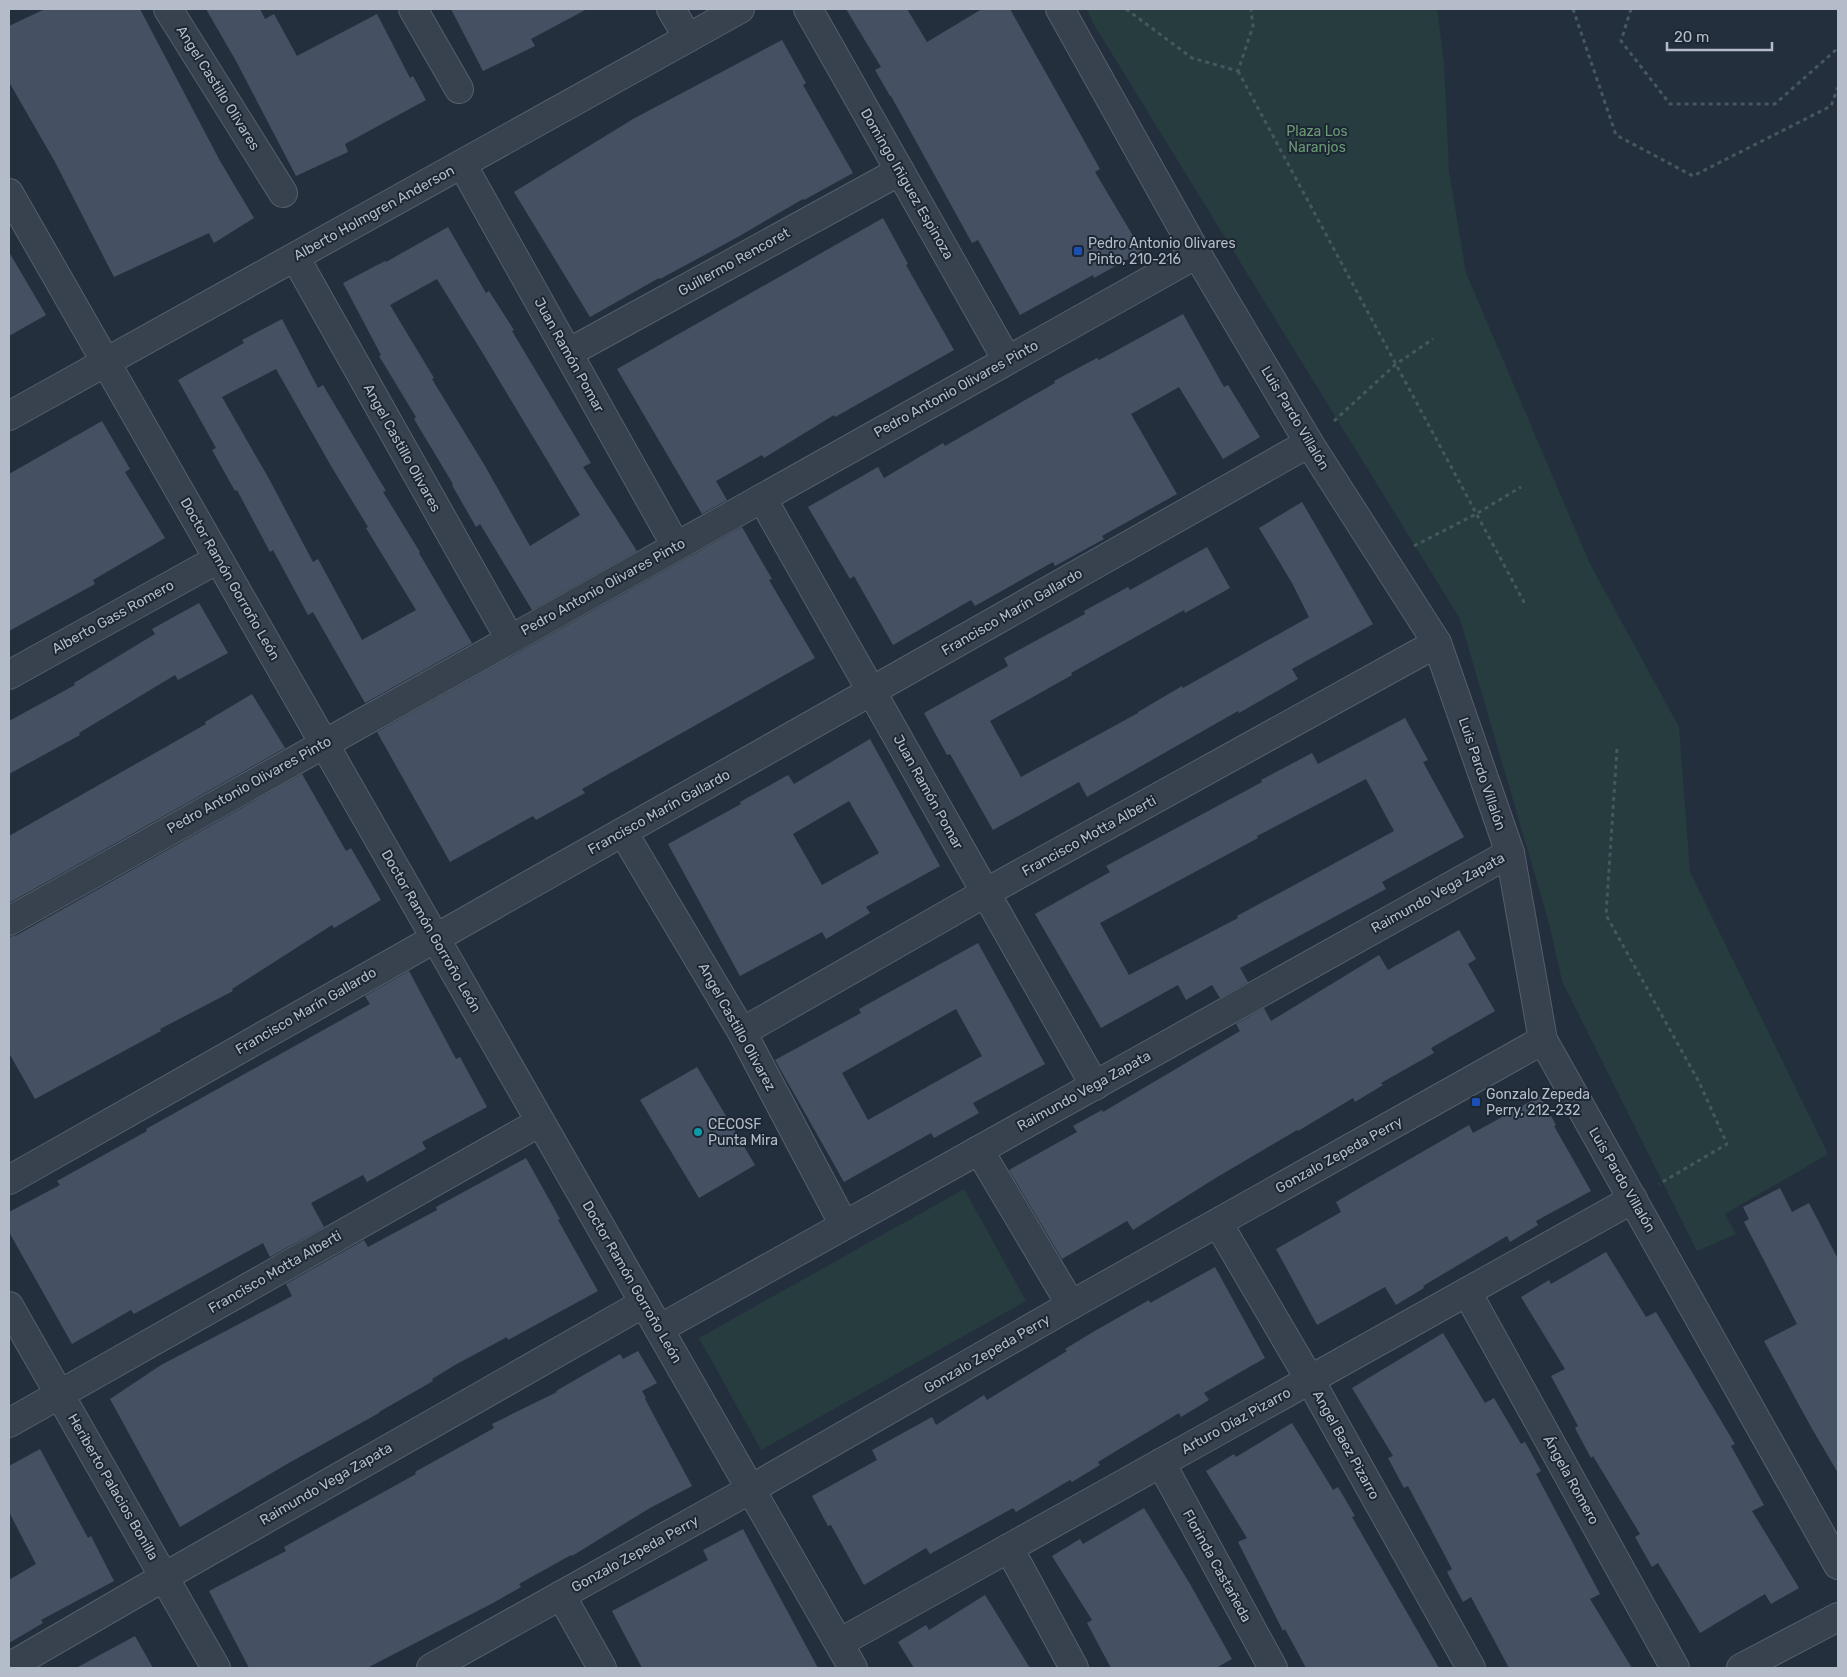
<svg xmlns="http://www.w3.org/2000/svg" width="1847" height="1677" viewBox="0 0 1847 1677" font-family="Rubik,sans-serif">
	<style>
		.green { fill: #263c3f }
		.building { fill: #455162; fill-rule: evenodd }
		.lines { fill: none; stroke-linecap: round; stroke-linejoin: round }
		.street-casing { stroke: #565f6c; stroke-width: 30 }
		.path { stroke: #44595c; stroke-width: 3; stroke-dasharray: 4 4; stroke-linecap: butt }
		.street { stroke: #38414e; stroke-width: 28 }
		.transit-dot { fill: #1a4fb4; stroke: #1d2633; stroke-width: 2 }
		.culture-dot { fill: #0f9aa8; stroke: #1d2633; stroke-width: 2 }
		.labels { text-anchor: middle; dominant-baseline: central; stroke-width: 4; stroke-linejoin: round; paint-order: stroke }
		.street-label { font-size: 14px; fill: #b4bcc9; stroke: #1d2633 }
		.park-label { font-size: 14px; fill: #6b9a76; stroke: #1d2633 }
		.poi-label { font-size: 14px; fill: #b4bcc9; stroke: #1d2633; text-anchor: start }
	</style>
	<rect width="100%" height="100%" fill="#242f3e"/>
	<g class="green">
		<polygon points="1087,9 1437,9 1444,63 1449,171 1466,273 1590,564 1679,727 1690,872 1828,1154 1725,1214 1736,1234 1697,1251 1562,981 1549,923 1460,619 1093,23"/>
		<polygon points="964,1189 1026,1301 761,1450 699,1338"/>
	</g>
	<g class="building">
		<polygon points="45,9 140,9 220,161 254,218 214,243 209,233 114,277 55,162 9,82 9,26"/>
		<polygon points="206,9 260,9 265,19 274,14 297,56 377,14 410,78 413,76 426,100 345,144 348,152 296,176 236,61"/>
		<polygon points="451,9 587,9 531,39 535,46 483,71"/>
		<polygon points="846,9 907,9 927,42 982,9 1010,9 1100,169 1095,172 1142,251 1094,278 1093,275 1020,315 978,240 972,243 891,96 890,96 875,70 881,67"/>
		<polygon points="782,40 806,83 803,85 853,173 804,200 803,199 736,238 660,279 659,278 590,317 514,192 633,119"/>
		<polygon points="883,218 908,264 906,265 954,350 835,417 834,415 764,458 762,455 716,481 727,500 702,514 617,369"/>
		<path d="M448,227L486,293L489,291L514,330L512,331L591,463L583,467L637,551L532,610L480,524L476,527L452,485L453,484L414,419L416,417L379,356L381,355L343,283L385,261L386,262ZM437,279L482,352L580,515L530,546L485,466L432,379L434,378L390,305Z"/>
		<polygon points="9,252 46,315 9,336"/>
		<polygon points="1183,314 1224,387 1228,385 1260,437 1223,459 1179,387 1131,414 1177,494 1102,536 1104,539 1055,566 1053,562 975,606 971,600 893,645 854,576 850,579 808,507 878,467 884,478 943,443 945,446 1055,383 1054,381 1097,358 1099,360"/>
		<path d="M282,319L318,388L323,385L386,491L383,492L420,552L419,553L472,643L365,703L313,612L308,615L273,550L270,552L237,490L235,491L212,450L216,448L178,380L244,343L242,340ZM276,369L331,466L368,527L366,528L416,610L362,640L318,559L313,562L268,477L222,397Z"/>
		<polygon points="102,421 130,469 125,472 165,538 93,580 95,584 9,631 9,474"/>
		<polygon points="1302,502 1373,624 1292,669 1298,679 1239,713 1238,711 1087,797 1079,782 993,830 950,754 947,755 924,713 1008,666 1004,658 1085,614 1084,611 1128,587 1130,590 1207,547 1230,588 1185,613 1184,610 1071,673 1072,675 990,721 1021,777 1138,713 1138,712 1182,686 1183,688 1309,617 1292,583 1259,528"/>
		<polygon points="742,527 772,579 769,580 815,658 582,789 585,793 536,820 533,816 450,862 377,732"/>
		<polygon points="199,603 228,653 178,680 175,675 79,733 80,735 9,774 9,721 75,685 74,683 155,634 152,629"/>
		<polygon points="252,694 285,748 9,903 9,836 206,724 205,722"/>
		<path d="M1405,718L1428,760L1423,762L1464,837L1382,882L1386,889L1240,968L1248,982L1220,998L1212,985L1186,1000L1178,985L1101,1028L1035,914L1110,872L1106,866L1262,782L1261,780L1312,753L1318,764ZM1366,779L1394,831L1237,916L1238,918L1129,975L1100,923L1258,838L1257,836Z"/>
		<path d="M870,739L940,866L866,907L870,913L826,939L822,932L740,976L668,844L741,804L740,802L788,775L794,784ZM849,801L879,853L822,885L793,834Z"/>
		<polygon points="302,774 346,851 351,848 381,900 334,928 332,925 232,989 233,991 160,1029 161,1031 35,1099 9,1053 9,937 17,935"/>
		<polygon points="1459,930 1476,959 1468,964 1495,1011 1431,1048 1434,1053 1381,1083 1383,1085 1355,1102 1353,1098 1298,1131 1297,1130 1214,1179 1133,1230 1127,1221 1062,1259 1009,1170 1077,1132 1073,1126 1102,1110 1103,1112 1240,1031 1236,1024 1264,1008 1271,1021 1379,955 1388,970"/>
		<path d="M978,943L1045,1064L973,1103L979,1113L934,1138L931,1133L844,1182L775,1060L861,1013L859,1009ZM956,1009L982,1056L868,1120L842,1073Z"/>
		<polygon points="409,971 456,1059 460,1057 487,1107 422,1142 426,1149 367,1182 363,1175 311,1203 324,1227 270,1257 263,1243 134,1314 131,1310 72,1344 9,1232 9,1212 60,1185 57,1181 147,1131 146,1129 370,1004 365,996"/>
		<polygon points="697,1067 755,1165 699,1198 640,1100"/>
		<polygon points="1540,1096 1556,1125 1554,1126 1591,1191 1536,1221 1538,1225 1510,1242 1507,1236 1423,1286 1424,1288 1396,1305 1385,1287 1317,1325 1276,1249 1341,1212 1336,1202 1363,1186 1469,1125 1473,1133"/>
		<polygon points="526,1158 560,1219 558,1220 598,1291 508,1340 507,1337 455,1365 432,1379 433,1381 379,1412 379,1413 287,1464 180,1527 110,1399 161,1365 292,1296 286,1284 364,1240 368,1247 437,1210 436,1207"/>
		<polygon points="1780,1188 1792,1212 1809,1203 1838,1259 1838,1473 1811,1427 1764,1341 1797,1324 1744,1222 1749,1219 1743,1207"/>
		<polygon points="1606,1252 1646,1317 1656,1312 1735,1444 1731,1446 1764,1505 1752,1511 1799,1588 1771,1604 1765,1594 1700,1633 1658,1563 1652,1567 1635,1537 1640,1534 1593,1456 1591,1458 1575,1428 1578,1426 1551,1376 1565,1369 1521,1297 1549,1280 1551,1284"/>
		<polygon points="1215,1267 1265,1358 1204,1393 1209,1400 1181,1417 1179,1413 1098,1462 1100,1465 1072,1482 1070,1480 1016,1512 1013,1508 930,1554 926,1548 864,1585 831,1525 828,1526 812,1496 877,1460 872,1450 932,1417 936,1425 984,1395 987,1400 1067,1351 1065,1349 1093,1332 1149,1300 1150,1303"/>
		<polygon points="1443,1333 1485,1403 1494,1398 1521,1444 1525,1442 1541,1471 1536,1474 1600,1594 1590,1599 1632,1668 1509,1668 1471,1597 1463,1602 1447,1572 1452,1569 1408,1486 1404,1488 1388,1458 1393,1456 1352,1388"/>
		<polygon points="638,1351 657,1383 642,1391 646,1398 645,1399 692,1486 650,1508 572,1556 571,1555 519,1584 521,1587 493,1603 367,1668 249,1668 209,1591 286,1551 284,1547 416,1474 415,1472 494,1428 492,1424 557,1392 556,1391 620,1354 623,1359"/>
		<polygon points="1292,1423 1333,1490 1338,1487 1355,1516 1352,1517 1439,1668 1306,1668 1285,1629 1283,1631 1238,1542 1247,1538 1206,1471 1234,1454 1236,1457"/>
		<polygon points="40,1449 88,1538 91,1536 114,1581 41,1620 43,1623 9,1643 9,1580 36,1564 9,1512 9,1466"/>
		<polygon points="1144,1508 1190,1584 1232,1659 1216,1668 1111,1668 1087,1623 1092,1620 1052,1556 1080,1539 1083,1544"/>
		<polygon points="743,1529 818,1668 642,1668 612,1611 708,1560 703,1550"/>
		<polygon points="985,1595 1030,1668 914,1668 898,1642 926,1625 929,1630"/>
		<polygon points="135,1636 153,1668 76,1668"/>
	</g>
	<g class="lines">
		<g class="street-casing">
			<g id="street">
				<polyline points="168,9 283,193"/>
				<polyline points="413,9 459,89"/>
				<polyline points="671,9 688,38"/>
				<polyline points="808,9 1007,360"/>
				<polyline points="1060,9 1197,254 1309,443 1437,643 1510,853 1543,1040 1838,1565"/>
				<polyline points="462,164 676,546"/>
				<polyline points="9,193 853,1668"/>
				<polyline points="295,257 510,639"/>
				<polyline points="568,353 900,171"/>
				<polyline points="9,416 740,9"/>
				<polyline points="762,498 1095,1086"/>
				<polyline points="9,675 218,559"/>
				<polyline points="623,832 742,1032 844,1225"/>
				<polyline points="9,921 1197,254"/>
				<polyline points="742,1032 985,893 1437,643"/>
				<polyline points="979,1150 1071,1305"/>
				<polyline points="9,1180 1309,443"/>
				<polyline points="1218,1223 1310,1380 1471,1668"/>
				<polyline points="1467,1292 1675,1668"/>
				<polyline points="9,1306 216,1668"/>
				<polyline points="659,1329 1510,853"/>
				<polyline points="9,1423 540,1122"/>
				<polyline points="1161,1463 1273,1668"/>
				<polyline points="1009,1548 1074,1668"/>
				<polyline points="561,1595 602,1668"/>
				<polyline points="839,1643 1633,1199"/>
				<polyline points="9,1667 164,1577 644,1303"/>
				<polyline points="431,1668 751,1489 1071,1305 1543,1040"/>
				<polyline points="1741,1668 1838,1617"/>
			</g>
		</g>
		<g class="path">
			<polyline points="1126,9 1192,58 1238,71 1253,26 1251,9"/>
			<polyline points="1573,9 1616,135 1693,176 1831,106 1838,87"/>
			<polyline points="1631,9 1621,41 1670,104 1775,104 1838,48"/>
			<polyline points="1238,71 1525,604"/>
			<polyline points="1334,421 1396,364 1433,339"/>
			<polyline points="1414,546 1476,514 1521,487"/>
			<polyline points="1617,749 1606,915 1699,1082 1727,1144 1659,1184"/>
		</g>
		<use href="#street" class="street"/>
	</g>
	<g class="transit-dot">
		<rect x="1073" y="246" width="10" height="10" rx="2.5"/>
		<rect x="1471" y="1097" width="10" height="10" rx="2.5"/>
	</g>
	<circle class="culture-dot" cx="698" cy="1132" r="5"/>
	<g class="labels">
		<g class="street-label">
			<text transform="translate(218 88) rotate(58)">Angel Castillo Olivares</text>
			<text transform="translate(907 184) rotate(60)">Domingo Iñiguez Espinoza</text>
			<text transform="translate(374 213) rotate(-29)">Alberto Holmgren Anderson</text>
			<text transform="translate(734 262) rotate(-29)">Guillermo Rencoret</text>
			<text transform="translate(569 355) rotate(61)">Juan Ramón Pomar</text>
			<text transform="translate(956 389) rotate(-29)">Pedro Antonio Olivares Pinto</text>
			<text transform="translate(1295 418) rotate(59)">Luis Pardo Villalón</text>
			<text transform="translate(402 448) rotate(61)">Angel Castillo Olivares</text>
			<text transform="translate(230 579) rotate(60)">Doctor Ramón Gorroño León</text>
			<text transform="translate(603 587) rotate(-29)">Pedro Antonio Olivares Pinto</text>
			<text transform="translate(1012 612) rotate(-30)">Francisco Marín Gallardo</text>
			<text transform="translate(113 617) rotate(-29)">Alberto Gass Romero</text>
			<text transform="translate(1482 774) rotate(71)">Luis Pardo Villalón</text>
			<text transform="translate(249 785) rotate(-29)">Pedro Antonio Olivares Pinto</text>
			<text transform="translate(928 792) rotate(61)">Juan Ramón Pomar</text>
			<text transform="translate(659 812) rotate(-29)">Francisco Marín Gallardo</text>
			<text transform="translate(1089 836) rotate(-29)">Francisco Motta Alberti</text>
			<text transform="translate(1438 893) rotate(-29)">Raimundo Vega Zapata</text>
			<text transform="translate(431 931) rotate(60)">Doctor Ramón Gorroño León</text>
			<text transform="translate(306 1011) rotate(-30)">Francisco Marín Gallardo</text>
			<text transform="translate(737 1027) rotate(61)">Angel Castillo Olivarez</text>
			<text transform="translate(1084 1091) rotate(-29)">Raimundo Vega Zapata</text>
			<text transform="translate(1339 1155) rotate(-29)">Gonzalo Zepeda Perry</text>
			<text transform="translate(1622 1180) rotate(60)">Luis Pardo Villalón</text>
			<text transform="translate(275 1272) rotate(-30)">Francisco Motta Alberti</text>
			<text transform="translate(632 1282) rotate(60)">Doctor Ramón Gorroño León</text>
			<text transform="translate(987 1354) rotate(-30)">Gonzalo Zepeda Perry</text>
			<text transform="translate(1236 1421) rotate(-29)">Arturo Díaz Pizarro</text>
			<text transform="translate(1346 1445) rotate(61)">Angel Baez Pizarro</text>
			<text transform="translate(1571 1480) rotate(61)">Ángela Romero</text>
			<text transform="translate(326 1484) rotate(-30)">Raimundo Vega Zapata</text>
			<text transform="translate(113 1487) rotate(60)">Heriberto Palacios Bonilla</text>
			<text transform="translate(635 1554) rotate(-29)">Gonzalo Zepeda Perry</text>
			<text transform="translate(1217 1566) rotate(61)">Florinda Castañeda</text>
		</g>
		<g class="park-label">
			<text x="1317" y="131">Plaza Los<tspan x="1317" dy="16">Naranjos</tspan></text>
		</g>
		<g class="poi-label">
			<text x="1088" y="243">Pedro Antonio Olivares<tspan x="1088" dy="16">Pinto, 210-216</tspan></text>
			<text x="1486" y="1094">Gonzalo Zepeda<tspan x="1486" dy="16">Perry, 212-232</tspan></text>
			<text x="708" y="1124">CECOSF<tspan x="708" dy="16">Punta Mira</tspan></text>
		</g>
	</g>
	<rect width="1847" height="1677" fill="none" stroke="#b4bcc9" stroke-width="20"/>
	<path d="M1667 42v8h105v-8" fill="none" stroke="#b4bcc9" stroke-width="2.5"/>
	<text x="1674" y="42" font-size="15" fill="#b4bcc9" stroke="#1d2633" stroke-width="4" paint-order="stroke">20 m</text>
</svg>
